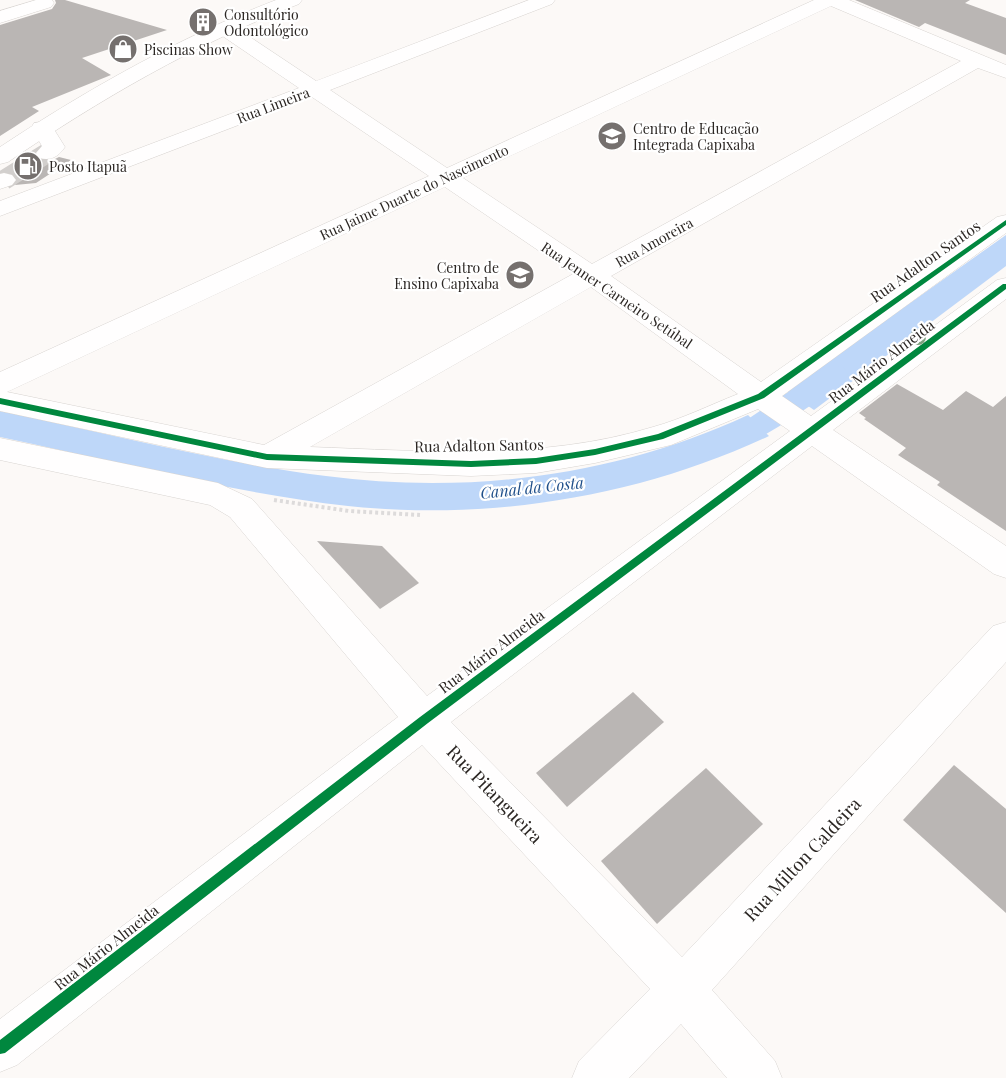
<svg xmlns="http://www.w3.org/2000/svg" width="1006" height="1078" viewBox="0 0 1006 1078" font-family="'Playfair Display',serif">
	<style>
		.water { fill: #bed7f9 }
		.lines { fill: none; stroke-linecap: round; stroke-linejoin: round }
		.canal { fill: #bed7f9; fill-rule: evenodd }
		.building { fill: #bab6b4 }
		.minor-tunnel { stroke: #d2cfcd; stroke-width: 20; stroke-dasharray: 20 10; stroke-linecap: butt }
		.minor-casing { stroke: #d8d4d1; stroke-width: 1 }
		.major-casing { stroke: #d8d4d1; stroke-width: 1 }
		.path { stroke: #dddbdb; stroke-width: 4; stroke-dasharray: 3 3; stroke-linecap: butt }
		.minor { fill: #fffefe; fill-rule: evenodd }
		.major { fill: #fffefe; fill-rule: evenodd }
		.cycleway-casing { stroke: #fff; stroke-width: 4 }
		.cycleway { fill: #00873e; fill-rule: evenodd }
		.tree { fill: #7fa07f }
		.labels { text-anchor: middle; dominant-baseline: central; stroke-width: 4.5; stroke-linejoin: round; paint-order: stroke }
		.far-poi-label { font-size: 14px; fill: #2c2724; stroke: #fff; text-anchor: start }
		.far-street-label { font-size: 14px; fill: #2c2724; stroke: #fff }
		.street-label { font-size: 15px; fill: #2c2724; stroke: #fff }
		.water-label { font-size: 16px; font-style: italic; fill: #1f4f8a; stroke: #fff }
		.near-street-label { font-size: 18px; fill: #2c2724; stroke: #fff }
	</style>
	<rect width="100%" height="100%" fill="#fcf9f7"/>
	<g class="water">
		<polygon points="1006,235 1006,266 814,410 786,391"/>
		<path d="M0,411C108,433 216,462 326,476C468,495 617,476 748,415L769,436C639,497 491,521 348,506C231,493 115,461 0,437Z"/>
	</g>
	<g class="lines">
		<path class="canal" d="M834,366L844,368L848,375L844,382C816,401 741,460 709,451L705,443L709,435L748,419L824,368Z"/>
	</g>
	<g class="building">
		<polygon points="55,0 65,0 167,30 82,58 111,75 32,107 39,111 0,136 0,25 52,9 56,3"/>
		<polygon points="855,0 970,0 965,3 1006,18 1006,55 925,23 919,27"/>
		<polygon points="34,152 39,160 51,161 59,157 71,160 36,183 15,185 18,179 13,173 4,171"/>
		<polygon points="897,384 943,410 966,391 993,407 1006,396 1006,531 937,485 940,482 898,455 906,448 864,419 866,418 859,413"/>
		<polygon points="317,541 382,546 419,583 380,609"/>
		<polygon points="633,692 664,722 567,807 536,773"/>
		<polygon points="954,765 1006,809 1006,913 903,820"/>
		<polygon points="706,768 763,824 657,924 601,861"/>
	</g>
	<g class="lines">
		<polyline class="minor-tunnel" points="4,180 47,153"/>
		<g class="minor-casing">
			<g id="minor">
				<polygon points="36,0 52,0 54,3 51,7 0,23 0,11"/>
				<path d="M529,0H555L552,4L330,90L447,168L814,0H849L1006,65V78L978,68L611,276L761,382L997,217L1006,215V233L782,396L811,416L997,280L1006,278V299L833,430L1006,546V578L994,574L812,446L451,722L682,957L993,626L1006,622V662L712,990L775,1061L782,1078H727L681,1024L629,1078H572L579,1061L650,989L422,745L17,1065L0,1072V1019L398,717L230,517L210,505L0,460V438L218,483L252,499L427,696L790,431L758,409L671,445L595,463L536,473L471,476L267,468L0,411V372L429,176L312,97L0,216V201L299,88L218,33L216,29L218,25H232L316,81ZM831,6L961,61L592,264L463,178ZM445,187L573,274L264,445L7,392ZM591,287L738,394C710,405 682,419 653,427C541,461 425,451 310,447Z"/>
				<path d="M42,122L50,123L65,147C58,157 51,161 39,158L36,153L42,146L31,128L34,123Z"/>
				<polygon points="4,173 12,175 16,180 12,185 0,189 0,174"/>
			</g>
		</g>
		<g class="major-casing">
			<path id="major" d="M276,0H302L299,4C197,43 99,100 8,162L0,164V147C86,90 180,37 276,0Z"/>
		</g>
		<polyline class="path" points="274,500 349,511 420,515"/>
		<use href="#minor" class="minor"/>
		<use href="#major" class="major"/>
		<g class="cycleway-casing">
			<g id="cycleway">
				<polygon points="1006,220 1006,225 764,398 663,439 595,455 536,464 471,467 267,460 0,404 0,398 267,454 471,461 536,458 595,449 658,434 758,394"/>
				<polygon points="1003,284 1006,284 1006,289 428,723 5,1053 0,1054 0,1040 420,717"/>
			</g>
		</g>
		<use href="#cycleway" class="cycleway"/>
	</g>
	<circle class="tree" cx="918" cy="337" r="8"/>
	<defs>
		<g id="building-disc" transform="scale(1.5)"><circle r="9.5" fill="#75706e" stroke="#fff"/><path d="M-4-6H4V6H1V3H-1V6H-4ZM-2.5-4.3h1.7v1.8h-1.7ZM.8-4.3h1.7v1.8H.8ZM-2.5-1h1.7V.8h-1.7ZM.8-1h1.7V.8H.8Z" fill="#fff"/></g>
		<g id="shop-disc" transform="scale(1.5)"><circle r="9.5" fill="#75706e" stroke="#fff"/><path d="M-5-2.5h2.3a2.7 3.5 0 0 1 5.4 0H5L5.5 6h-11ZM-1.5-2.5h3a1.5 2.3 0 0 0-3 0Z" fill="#fff"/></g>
		<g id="school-disc" transform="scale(1.5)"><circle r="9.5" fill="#75706e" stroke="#fff"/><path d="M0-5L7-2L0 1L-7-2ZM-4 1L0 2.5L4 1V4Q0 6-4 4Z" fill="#fff"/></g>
		<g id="fuel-disc" transform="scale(1.5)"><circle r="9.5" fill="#75706e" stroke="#fff"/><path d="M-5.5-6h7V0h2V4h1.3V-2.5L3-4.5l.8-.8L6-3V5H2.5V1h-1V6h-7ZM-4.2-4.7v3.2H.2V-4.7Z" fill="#fff"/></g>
	</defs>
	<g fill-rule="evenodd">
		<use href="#building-disc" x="203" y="22"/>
		<use href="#shop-disc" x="123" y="49"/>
		<use href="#school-disc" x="612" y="136"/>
		<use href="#fuel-disc" x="28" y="166"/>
		<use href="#school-disc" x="520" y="275"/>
	</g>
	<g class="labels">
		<g class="far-poi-label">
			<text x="224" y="14">Consultório<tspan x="224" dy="16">Odontológico</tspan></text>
			<text x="144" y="49">Piscinas Show</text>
			<text x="633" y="128">Centro de Educação<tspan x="633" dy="16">Integrada Capixaba</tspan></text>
			<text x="49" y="166">Posto Itapuã</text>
			<text x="499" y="267" text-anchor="end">Centro de<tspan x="499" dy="16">Ensino Capixaba</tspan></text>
		</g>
		<g class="far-street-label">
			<text transform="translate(273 105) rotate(-21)">Rua Limeira</text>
			<text transform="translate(414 192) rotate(-25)">Rua Jaime Duarte do Nascimento</text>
			<text transform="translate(654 242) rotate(-29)">Rua Amoreira</text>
			<text transform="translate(617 295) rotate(34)">Rua Jenner Carneiro Setúbal</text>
		</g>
		<g class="street-label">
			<text transform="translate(925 261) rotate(-35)">Rua Adalton Santos</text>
			<text transform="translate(881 361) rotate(-37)">Rua Mário Almeida</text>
			<text transform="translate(479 445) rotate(-1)">Rua Adalton Santos</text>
			<text transform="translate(491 651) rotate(-37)">Rua Mário Almeida</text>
			<text transform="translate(106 947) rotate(-38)">Rua Mário Almeida</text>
		</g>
		<g class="water-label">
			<text transform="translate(532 487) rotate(-6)">Canal da Costa</text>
		</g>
		<g class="near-street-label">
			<text transform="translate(495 794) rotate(46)">Rua Pitangueira</text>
			<text transform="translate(802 859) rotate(-47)">Rua Milton Caldeira</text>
		</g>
	</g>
</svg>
